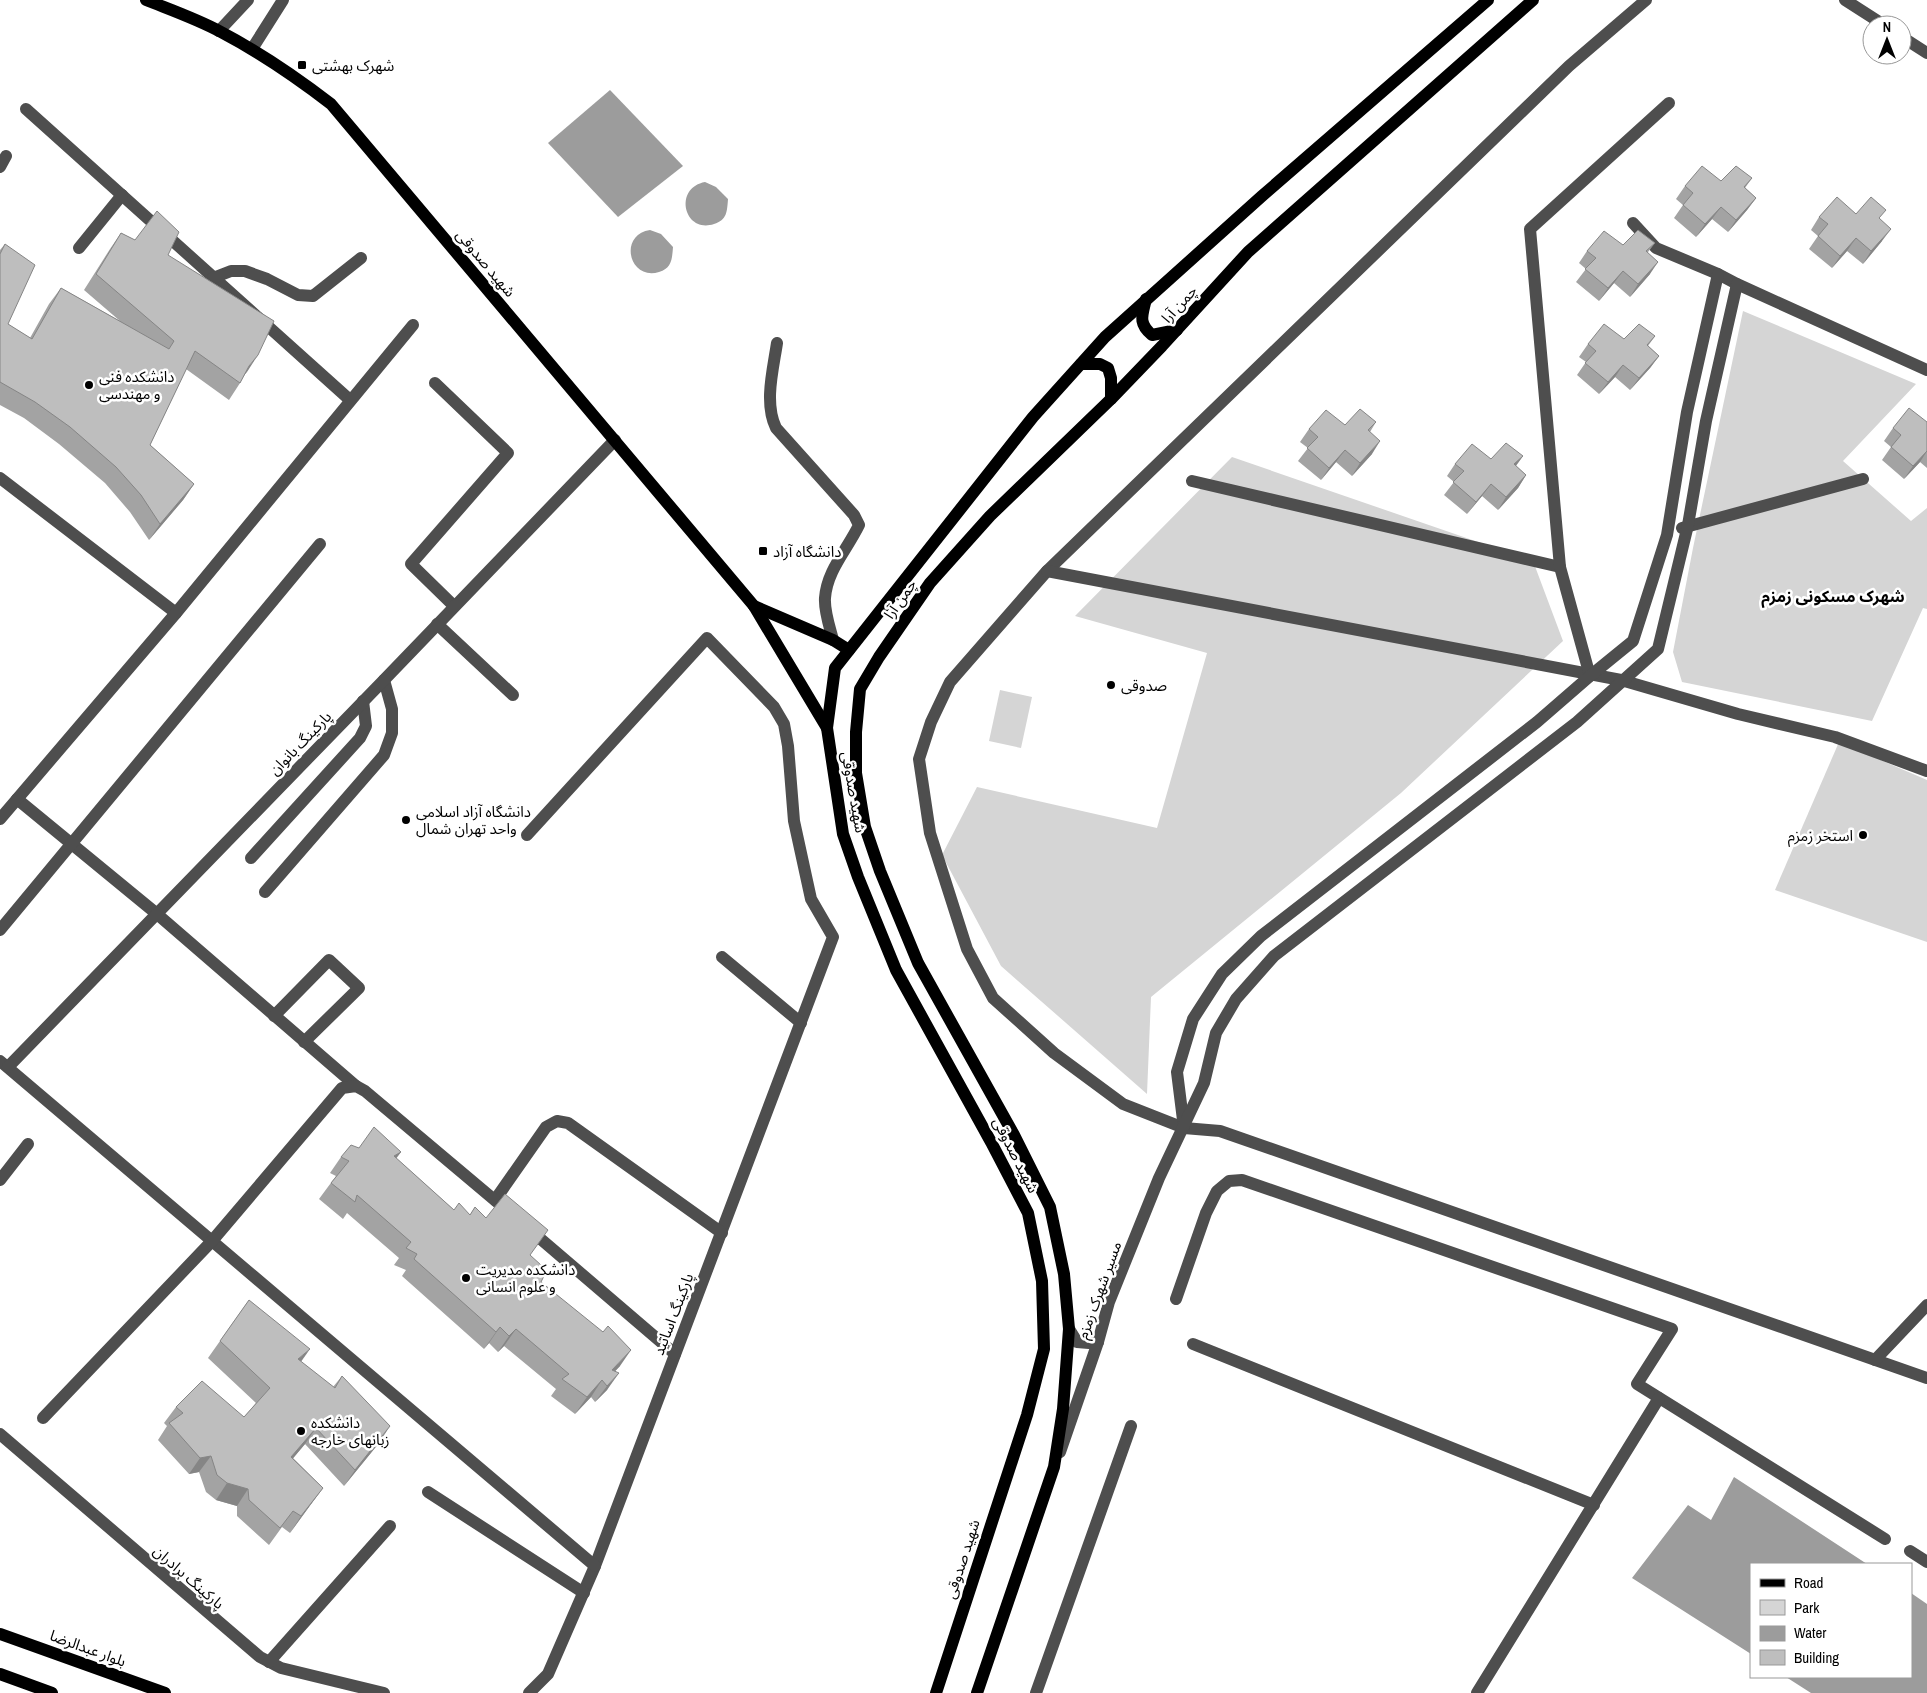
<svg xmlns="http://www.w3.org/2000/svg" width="1927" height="1693" viewBox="0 0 1927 1693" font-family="'Archivo Narrow','Noto Sans Arabic',sans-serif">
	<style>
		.green { fill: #d5d5d5 }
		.water { fill: #9c9c9c }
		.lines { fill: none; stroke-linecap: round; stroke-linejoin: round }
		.minor { stroke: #4e4e4e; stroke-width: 12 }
		.major { stroke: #000; stroke-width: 12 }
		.wall { fill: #a3a3a3 }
		.shaded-wall { fill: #858585 }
		.building { fill: #bebebe; stroke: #858585 }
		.poi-dot { fill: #000; stroke: #fff; stroke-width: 2 }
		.labels { text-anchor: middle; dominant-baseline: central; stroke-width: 5; stroke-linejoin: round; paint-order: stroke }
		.poi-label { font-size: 15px; fill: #000; stroke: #fff; text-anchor: start }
		.street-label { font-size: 15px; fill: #000; stroke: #fff }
		.neighbourhood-label { font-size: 16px; font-weight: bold; fill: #000; stroke: #fff }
	</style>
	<rect width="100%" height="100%" fill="#fff"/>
	<g class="green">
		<polygon points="1743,311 1916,384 1843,461 1911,521 1927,508 1927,609 1923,608 1872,721 1682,682 1673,652 1693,548"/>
		<polygon points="1232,457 1533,561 1563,641 1401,793 1151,997 1147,1094 1001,966 942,855 977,787 1157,828 1207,653 1075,616"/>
		<polygon points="1000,690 1032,697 1021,748 989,741"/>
		<polygon points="1839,742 1927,780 1927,942 1775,890"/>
	</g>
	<g class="water">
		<polygon points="610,90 683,166 618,217 548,143"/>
		<path d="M705,182L716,187L728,199C727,212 727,220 714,224C684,234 673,188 705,182Z"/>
		<path d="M650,230L661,234L673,247C672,259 672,268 659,272C629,281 618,235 650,230Z"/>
		<polygon points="1734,1477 1867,1564 1751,1564 1751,1654 1632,1578 1688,1505 1711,1520"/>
		<polygon points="1911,1593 1927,1604 1927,1693 1811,1693 1786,1677 1911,1677"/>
	</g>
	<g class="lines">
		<g class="minor">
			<polyline points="1646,0 1569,66 1047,571 950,682 931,722 919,759 930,833 967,949 993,998 1054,1053 1123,1104 1184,1128 1220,1131 1927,1378"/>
			<polyline points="1845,0 1884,25"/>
			<polyline points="219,31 248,0"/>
			<polyline points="1902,37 1927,53"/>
			<polyline points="252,49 283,0"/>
			<polyline points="26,109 350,400"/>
			<polyline points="0,167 6,156"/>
			<polyline points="1633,223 1656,248 1718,274 1737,284 1927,370"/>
			<polyline points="79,248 122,195"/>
			<polyline points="213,278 231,271 245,271 267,279 298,295 313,296 361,258"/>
			<path d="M777,343C773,370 764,403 776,428L854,515L859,525C847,550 827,570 825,598C824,611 830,628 833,640"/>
			<polyline points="435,383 508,453 411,564 454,606"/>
			<polyline points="0,478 176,613"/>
			<polyline points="1192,481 1560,567"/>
			<polyline points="1682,528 1863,479"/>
			<polyline points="1047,571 1621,680 1738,714 1835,737 1927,771"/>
			<polyline points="437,624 513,695"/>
			<polyline points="1590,676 1560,567 1530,229 1669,103"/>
			<polyline points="17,799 157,914 356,1086"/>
			<polyline points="0,819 176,613 413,325"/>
			<polyline points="527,835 707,638 774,707 784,724 788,746 794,821 811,899 833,937 595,1566 548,1674 529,1693"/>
			<polyline points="251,858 360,738 366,726 363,701"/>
			<polyline points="265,892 384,755 392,733 392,709 384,680"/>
			<polyline points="0,930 320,544"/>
			<polyline points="722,957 801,1023"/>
			<polyline points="274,1016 329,960 359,988 304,1042"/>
			<polyline points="0,1061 595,1566"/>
			<polyline points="8,1067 384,680 615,440"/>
			<polyline points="1184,1128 1177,1072 1193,1019 1222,974 1261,936 1537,722 1590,676 1633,641 1667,535 1687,412 1718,274"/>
			<polyline points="0,1180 28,1144"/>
			<polyline points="495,1200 546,1127 557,1121 568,1123 722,1233"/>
			<polyline points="529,1229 675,1354"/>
			<polyline points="1176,1299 1206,1213 1217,1191 1229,1181 1242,1180 1672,1329 1637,1384 1885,1539"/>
			<polyline points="1069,1329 1077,1342 1089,1343 1098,1342"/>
			<polyline points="1193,1344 1594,1505"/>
			<polyline points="1875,1360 1927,1305"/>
			<polyline points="43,1418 212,1241 342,1088 356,1086 365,1091 510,1213"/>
			<polyline points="0,1434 260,1657 281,1668 384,1693"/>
			<polyline points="1060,1452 1098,1342 1109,1302 1159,1178 1204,1083 1216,1033 1236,999 1274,956 1577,722 1658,649 1688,525 1706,421 1737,284"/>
			<polyline points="428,1492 584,1593"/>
			<polyline points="1910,1551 1927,1562"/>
			<polyline points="269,1662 390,1526"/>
			<polyline points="1036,1693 1131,1426"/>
			<polyline points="1477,1693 1659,1398"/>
		</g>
		<g class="major">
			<path d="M146,0C171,10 197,19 221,32C259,52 296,77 331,104L754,606L827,728"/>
			<path d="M1146,299C1142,316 1138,323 1152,335L1177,330"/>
			<polyline points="1081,364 1100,364 1108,368 1111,378 1111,399"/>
			<polyline points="754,606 833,640 849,650"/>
			<polyline points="0,1634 165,1693"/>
			<polyline points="0,1674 52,1693"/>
			<polyline points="936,1693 1027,1415 1044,1349 1042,1281 1028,1213 991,1142 896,970 858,877 843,834 827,728 835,668 1033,417 1105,337 1262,196 1488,0"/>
			<polyline points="977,1693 1054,1467 1063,1409 1069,1329 1064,1274 1050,1207 1014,1135 918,963 880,871 865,827 856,773 856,732 860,689 879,657 930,583 990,516 1111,399 1162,346 1248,252 1533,0"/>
		</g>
	</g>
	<g class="wall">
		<polygon points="1752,178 1745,188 1756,198 1747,210 1728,232 1712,219 1696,237 1674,218 1683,205 1676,199 1685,186 1721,181"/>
		<polygon points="1856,214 1880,219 1882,241 1863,264 1847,251 1832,268 1809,249 1818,236 1811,230 1819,217"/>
		<polygon points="121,233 135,240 168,255 245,374 240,383 229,400 186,369 150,445 194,484 183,500 149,540 130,512 105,483 59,444 24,418 0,405 0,250 5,244 8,324 30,338 49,304 61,288 120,321 84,290 110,249"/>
		<polygon points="1655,243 1648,252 1650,274 1630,297 1614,283 1599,301 1576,282 1586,269 1579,263 1587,251 1623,245"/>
		<polygon points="1655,336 1648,346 1659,356 1650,368 1630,390 1615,377 1599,394 1577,375 1586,362 1579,357 1588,344 1624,339"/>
		<polygon points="1376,422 1370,432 1372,454 1352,476 1336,462 1321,480 1298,461 1308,448 1300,442 1309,429"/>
		<polygon points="1927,422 1927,468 1920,462 1904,479 1882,460 1891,447 1884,441 1893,428"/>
		<polygon points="1523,456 1516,466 1526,475 1518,488 1498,510 1482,496 1467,514 1444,495 1454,482 1447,476 1455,464 1491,459"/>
		<polygon points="359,1148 401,1152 396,1158 454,1210 470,1215 475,1207 486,1218 530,1255 541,1282 620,1366 615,1371 607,1390 595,1402 591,1397 575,1414 551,1396 556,1389 504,1346 498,1352 489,1343 484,1349 402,1276 406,1270 394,1265 399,1258 347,1213 343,1219 319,1199 336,1176 330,1173 341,1157"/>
		<polygon points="249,1300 301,1362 333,1387 342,1376 379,1443 344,1486 305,1444 293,1458 323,1488 290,1533 282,1527 269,1545 237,1516 237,1506 216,1500 206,1492 199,1472 189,1474 158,1440 167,1426 164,1423 176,1407 244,1417 256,1403 208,1358"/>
	</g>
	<g class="shaded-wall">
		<polygon points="1756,198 1747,210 1728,232 1736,220"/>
		<polygon points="1721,207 1712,219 1696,237 1705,224"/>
		<polygon points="1891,229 1882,241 1863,264 1871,251"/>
		<polygon points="1856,238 1847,251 1832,268 1840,256"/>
		<polygon points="1658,262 1650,274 1630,297 1638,284"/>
		<polygon points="1623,271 1614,283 1599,301 1608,288"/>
		<polygon points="258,355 247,372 238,382 249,366"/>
		<polygon points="1659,356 1650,368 1630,390 1639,378"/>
		<polygon points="1623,365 1615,377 1599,394 1608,382"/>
		<polygon points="1380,441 1372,454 1352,476 1360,463"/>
		<polygon points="1345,450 1336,462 1321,480 1329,468"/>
		<polygon points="1927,451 1920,462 1904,479 1913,466"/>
		<polygon points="1523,456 1514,468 1514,464"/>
		<polygon points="1526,475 1518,488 1498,510 1506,497"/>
		<polygon points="194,484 183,500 149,540 160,524"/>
		<polygon points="1491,484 1482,496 1467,514 1476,502"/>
		<polygon points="401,1152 389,1168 394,1156"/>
		<polygon points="500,1327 489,1343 484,1349 496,1332"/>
		<polygon points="516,1329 504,1346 498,1352 509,1336"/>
		<polygon points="310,1349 298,1366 298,1359"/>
		<polygon points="631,1350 620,1366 604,1383 612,1370"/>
		<polygon points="619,1373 607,1390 595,1402 607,1386"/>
		<polygon points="602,1380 591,1397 575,1414 587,1397"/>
		<polygon points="390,1426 379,1443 344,1486 355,1470"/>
		<polygon points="316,1428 305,1444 280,1474 291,1457"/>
		<polygon points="211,1456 199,1472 189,1474 200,1458"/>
		<polygon points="227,1483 248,1489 237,1506 216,1500"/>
		<polygon points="323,1488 311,1504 290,1533 301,1516"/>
	</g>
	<g class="building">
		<polygon points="1702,166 1721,181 1736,166 1752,178 1744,187 1756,198 1736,220 1721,207 1705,224 1683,205 1693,193 1685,186"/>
		<polygon points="1837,197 1856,214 1871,197 1886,210 1879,218 1891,229 1871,251 1856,238 1840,256 1818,236 1828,224 1819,217"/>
		<polygon points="157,211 179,232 168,255 274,321 258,355 249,366 240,383 195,351 150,445 194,484 160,524 141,495 116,467 70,427 35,402 0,382 0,254 5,244 35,265 8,324 32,339 61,288 169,349 174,341 96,274 121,233 135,240"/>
		<polygon points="1638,230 1655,243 1646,251 1658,262 1638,284 1623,271 1608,288 1585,269 1596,258 1587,251 1604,231 1623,245"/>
		<polygon points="1604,324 1624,339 1639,324 1655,336 1647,345 1659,356 1639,378 1623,365 1608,382 1585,363 1596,351 1588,344"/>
		<polygon points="1909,408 1927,422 1927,451 1913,466 1891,447 1901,435 1893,428"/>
		<polygon points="1360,409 1376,422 1368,430 1380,441 1360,463 1345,450 1329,468 1307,448 1318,437 1309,429 1326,410 1345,425"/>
		<polygon points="1506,443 1523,456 1514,464 1526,475 1506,497 1491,484 1476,502 1453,482 1464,471 1455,464 1472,444 1491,459"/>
		<polygon points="374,1127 401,1152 394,1156 454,1210 459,1203 470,1215 475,1207 486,1218 505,1194 548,1230 530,1255 541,1265 536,1270 544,1276 541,1282 603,1332 608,1326 631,1350 612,1370 619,1373 607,1386 602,1380 587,1397 562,1379 569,1374 516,1329 509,1336 500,1327 496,1332 414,1259 417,1254 406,1248 411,1242 357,1195 355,1202 331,1183 349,1161 341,1157 351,1145 359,1148"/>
		<polygon points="249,1300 310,1349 298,1359 335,1388 342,1376 390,1426 355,1470 316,1428 291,1457 323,1488 301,1516 293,1511 280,1528 249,1500 248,1489 227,1483 217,1475 211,1456 200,1458 169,1423 183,1413 176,1407 202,1381 244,1417 270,1388 220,1341"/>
	</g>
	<g class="poi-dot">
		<rect x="297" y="60" width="10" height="10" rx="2.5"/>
		<circle cx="89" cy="385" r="5"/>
		<rect x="758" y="546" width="10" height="10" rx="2.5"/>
		<circle cx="1111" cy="685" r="5"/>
		<circle cx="406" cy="820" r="5"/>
		<circle cx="1863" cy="835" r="5"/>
		<circle cx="466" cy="1278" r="5"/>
		<circle cx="301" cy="1431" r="5"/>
	</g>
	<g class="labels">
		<g class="poi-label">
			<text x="312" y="65">شهرک بهشتی</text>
			<text x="99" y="376">دانشکده فنی<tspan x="99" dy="17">و مهندسی</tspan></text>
			<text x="773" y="551">دانشگاه آزاد</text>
			<text x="1121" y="685">صدوقی</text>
			<text x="416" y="811">دانشگاه آزاد اسلامی<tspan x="416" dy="17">واحد تهران شمال</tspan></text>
			<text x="1853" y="835" text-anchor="end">استخر زمزم</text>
			<text x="476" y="1269">دانشکده مدیریت<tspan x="476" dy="17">و علوم انسانی</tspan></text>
			<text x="311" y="1422">دانشکده<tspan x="311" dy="17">زبانهای خارجه</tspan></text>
		</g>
		<g class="street-label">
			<text transform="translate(486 263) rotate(50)">شهید صدوقی</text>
			<text transform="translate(1179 304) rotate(-48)">چمن آرا</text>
			<text transform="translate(900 599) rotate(-55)">چمن آرا</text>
			<text transform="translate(300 743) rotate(-46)">پارکینگ بانوان</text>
			<text transform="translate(854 792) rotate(80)">شهید صدوقی</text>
			<text transform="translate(1016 1155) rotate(63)">شهید صدوقی</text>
			<text transform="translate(1099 1290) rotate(-70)">مسیر شهرک زمزم</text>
			<text transform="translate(673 1314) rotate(-69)">پارکینگ اساتید</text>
			<text transform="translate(962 1559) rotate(-72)">شهید صدوقی</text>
			<text transform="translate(189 1577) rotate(41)">پارکینگ برادران</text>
			<text transform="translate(88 1648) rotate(20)">بلوار عبدالرضا</text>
		</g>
		<g class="neighbourhood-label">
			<text x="1833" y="596">شهرک مسکونی زمزم</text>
		</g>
	</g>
	<rect x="1750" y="1563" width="162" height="115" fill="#ffffff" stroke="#999999"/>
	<rect x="1760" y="1579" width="25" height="8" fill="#000000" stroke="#999999"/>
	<text x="1794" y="1588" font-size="15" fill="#000000">Road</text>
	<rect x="1760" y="1600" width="25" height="15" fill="#d5d5d5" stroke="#999999"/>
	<text x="1794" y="1613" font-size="15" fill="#000000">Park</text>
	<rect x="1760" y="1626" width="25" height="15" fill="#9c9c9c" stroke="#999999"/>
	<text x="1794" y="1638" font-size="15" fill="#000000">Water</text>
	<rect x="1760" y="1650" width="25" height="15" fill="#bebebe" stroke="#999999"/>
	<text x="1794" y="1663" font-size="15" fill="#000000">Building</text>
	<g transform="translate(1887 40)"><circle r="24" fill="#ffffff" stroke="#999999"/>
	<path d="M0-4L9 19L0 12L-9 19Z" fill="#000000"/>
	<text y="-8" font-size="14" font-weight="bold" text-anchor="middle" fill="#000000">N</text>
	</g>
</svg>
